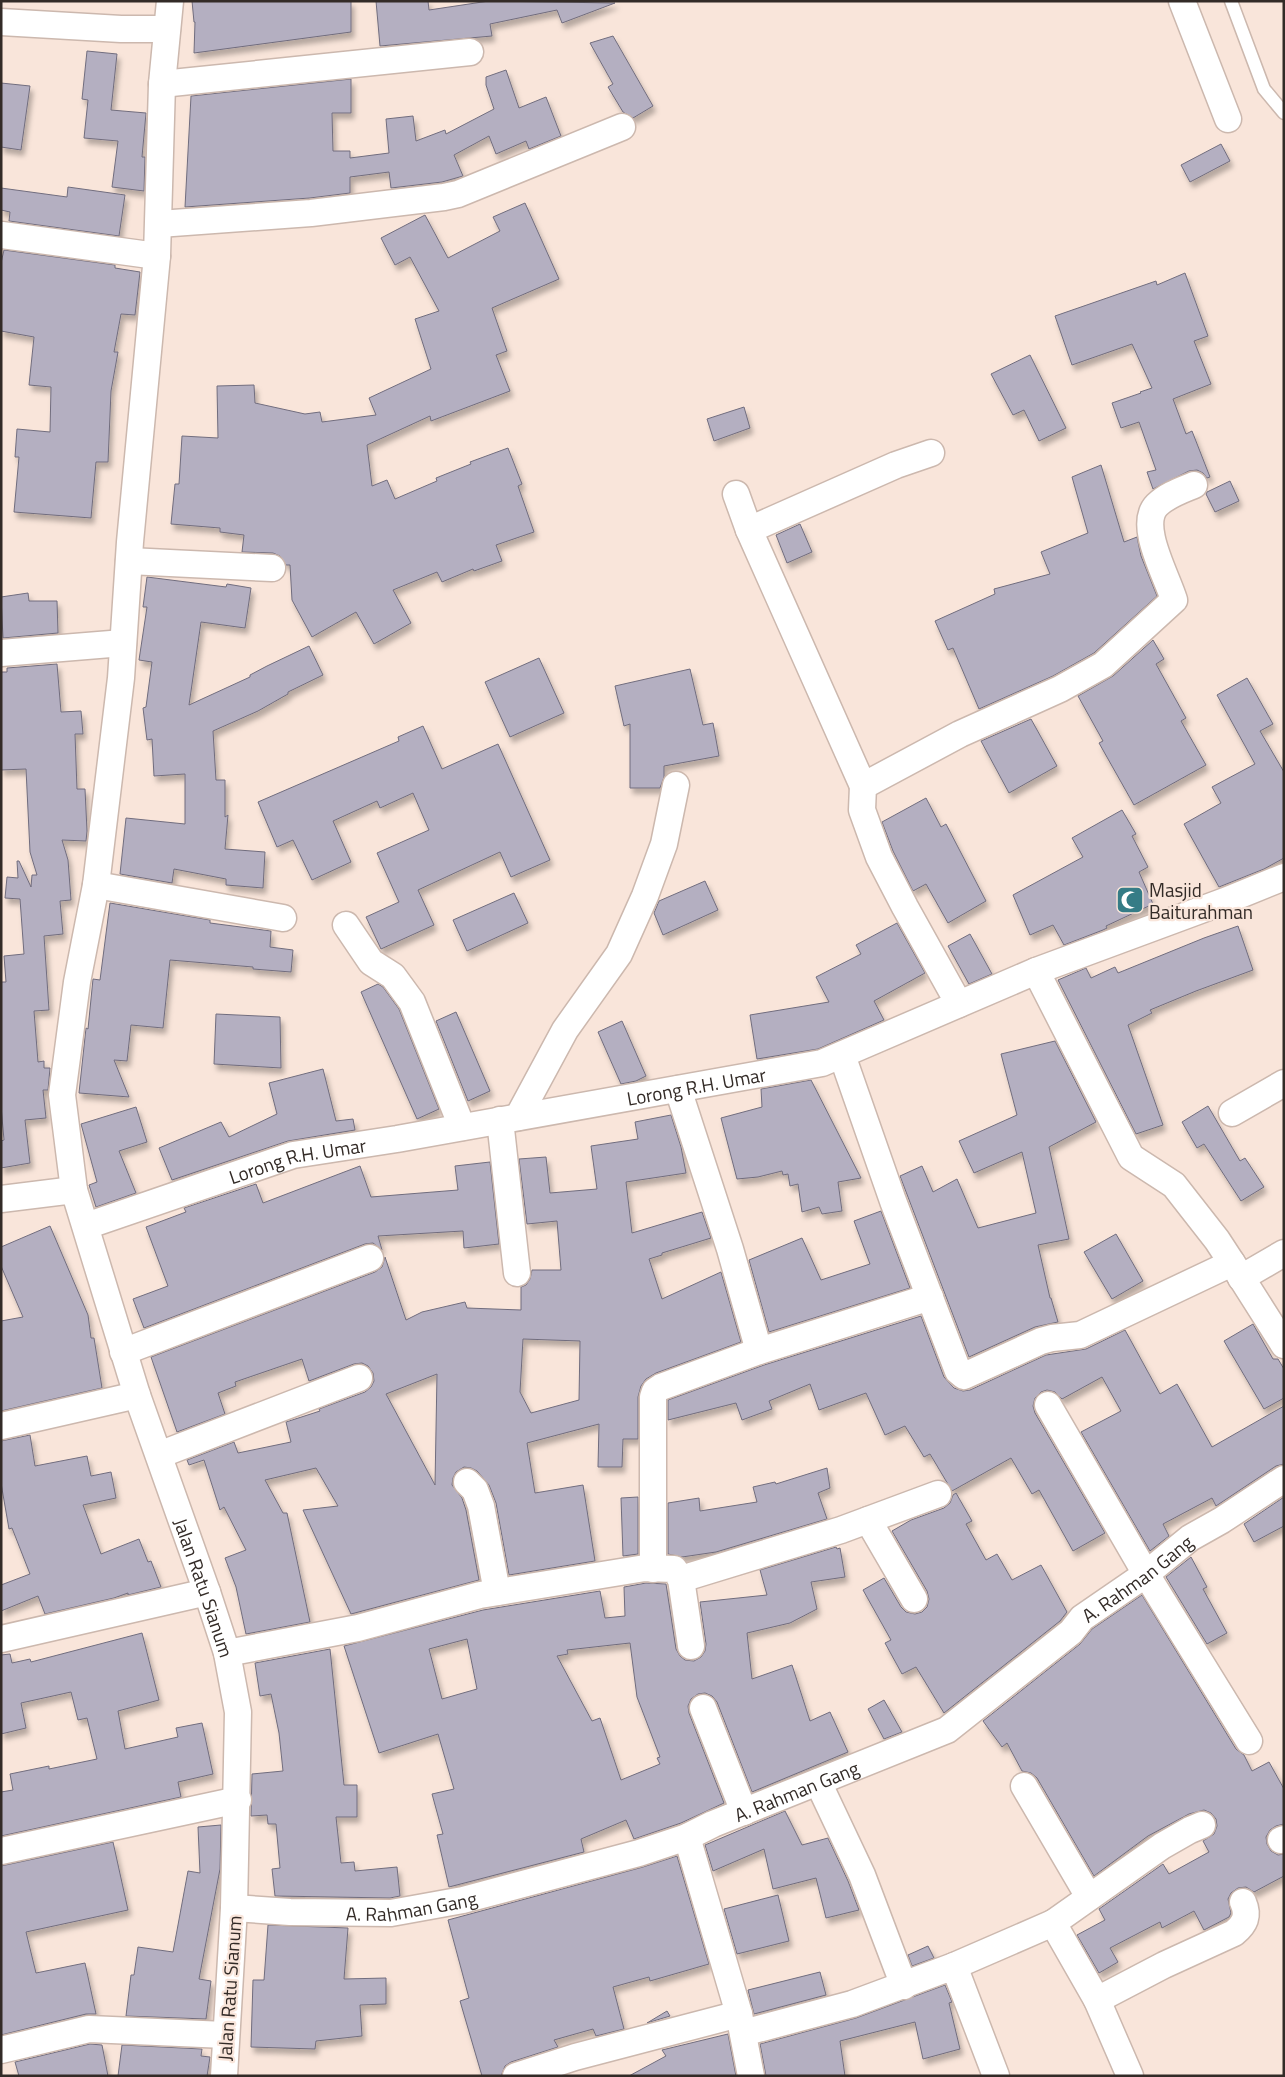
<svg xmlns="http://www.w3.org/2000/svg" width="1285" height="2077" viewBox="0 0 1285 2077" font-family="'Titillium Web',sans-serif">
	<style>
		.building { fill: #b4afc1; stroke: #716d7e; fill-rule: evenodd; filter: url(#shadow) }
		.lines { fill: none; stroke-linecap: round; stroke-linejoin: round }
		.service-casing { stroke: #ccb8ae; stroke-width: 15 }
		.minor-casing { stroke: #ccb8ae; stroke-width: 29 }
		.service { stroke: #fff; stroke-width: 12 }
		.minor { stroke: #fff; stroke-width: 26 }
		.labels { text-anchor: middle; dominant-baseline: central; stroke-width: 4.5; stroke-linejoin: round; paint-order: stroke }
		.poi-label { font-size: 19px; fill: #332b27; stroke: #f9e5da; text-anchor: start }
		.street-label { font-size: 19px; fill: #332b27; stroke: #f9e5da }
	</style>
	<defs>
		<filter id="shadow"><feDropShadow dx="3" dy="5.5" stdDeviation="2.5" flood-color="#0004"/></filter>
	</defs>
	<rect width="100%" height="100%" fill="#f9e5da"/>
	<g class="building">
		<polygon points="192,1 351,1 351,32 194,53 195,22 194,22"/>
		<polygon points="376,1 428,1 429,10 489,1 615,3 562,23 557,10 490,24 492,36 380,46"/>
		<polygon points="613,36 653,106 633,118 623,112 608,87 613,84 590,43"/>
		<polygon points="87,51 117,54 111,110 146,113 142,157 145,157 144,191 112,187 118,141 84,138 88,100 82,99"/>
		<polygon points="506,70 519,108 546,97 561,136 529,149 526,141 496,154 489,136 454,155 463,176 442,182 391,188 389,172 350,177 350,193 310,198 185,207 191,96 351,79 351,113 332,113 333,151 350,151 350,158 389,153 386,119 413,116 416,141 445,130 446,134 494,109 486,85 486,77"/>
		<polygon points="1,83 30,86 21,150 1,147"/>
		<polygon points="1221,144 1230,161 1190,182 1181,165"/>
		<polygon points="68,187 125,195 119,236 9,221 10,212 1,210 1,188 67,197"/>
		<polygon points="525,203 559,279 492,308 507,351 496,355 510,391 431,421 430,416 367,445 372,486 387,480 395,499 437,481 436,478 471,464 470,462 508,448 522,484 518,486 534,532 496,545 502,561 474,571 473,569 442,582 437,572 393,590 411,623 374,644 356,612 312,637 292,600 290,565 286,565 280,556 273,553 242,552 244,535 220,532 220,528 171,524 175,484 179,484 182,436 218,438 217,386 254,385 255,403 305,414 320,412 322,422 376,415 369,398 431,369 415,319 439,311 410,257 395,265 381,238 425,215 448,258 500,231 493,217"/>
		<polygon points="4,250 115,265 115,268 140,272 135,315 121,314 114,352 118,352 111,391 108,462 96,462 91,518 14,512 19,457 15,457 17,429 50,432 51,387 29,385 34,337 1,331 1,263"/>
		<polygon points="1185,273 1208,336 1194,341 1211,384 1173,399 1186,434 1192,431 1210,477 1207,478 1203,473 1197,470 1189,471 1153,489 1147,472 1156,470 1139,422 1121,428 1112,403 1141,393 1140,392 1152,388 1132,344 1072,365 1055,316 1156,281 1157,285"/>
		<polygon points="1030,355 1066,428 1039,441 1024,410 1013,415 991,374"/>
		<polygon points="744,407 750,428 714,441 707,419"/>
		<polygon points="1101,465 1124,542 1137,537 1141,556 1157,596 1094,653 1053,676 979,709 953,648 948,650 935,621 995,594 994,589 1050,574 1041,552 1088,533 1072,477"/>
		<polygon points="1230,481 1239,501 1215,512 1206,494 1207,492"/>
		<polygon points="800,524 812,552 787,563 776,535"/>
		<polygon points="147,577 226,587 227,584 251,588 245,628 201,622 189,705 250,677 250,675 267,666 309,646 323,675 288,692 288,694 258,711 213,731 216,780 225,780 225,817 228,815 225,849 265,852 263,888 226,885 226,879 174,869 172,883 120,874 126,818 185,824 185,774 154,776 152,739 147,740 143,708 146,707 152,662 139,660 147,607 143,607"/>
		<polygon points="28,593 29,601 57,601 58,633 3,638 1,597"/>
		<polygon points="1153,640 1164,659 1156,664 1186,718 1181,721 1206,765 1134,805 1099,743 1103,741 1078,696 1113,676"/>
		<polygon points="539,658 564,713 510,737 485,682"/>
		<polygon points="57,664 61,712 81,711 83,734 75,734 77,789 85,789 87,831 86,841 62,840 68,860 71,900 60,901 63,934 44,936 49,1010 34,1011 38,1062 44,1061 44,1068 50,1068 48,1090 43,1090 46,1118 25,1120 30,1163 1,1168 1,1141 4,1140 1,1106 1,982 6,982 4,956 24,954 20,899 5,898 7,877 18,878 17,861 19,861 31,887 32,875 37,875 30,852 26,769 1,770 1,672 7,672 7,668"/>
		<polygon points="690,669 703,725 713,723 719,756 664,766 664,777 660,788 630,788 630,724 624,726 615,686"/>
		<polygon points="1247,678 1273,724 1260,731 1284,772 1284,858 1264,869 1219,887 1184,824 1221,803 1212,787 1255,764 1217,695"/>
		<polygon points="1031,719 1057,766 1009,793 981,741"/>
		<polygon points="423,726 442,769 498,744 550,860 511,877 500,852 418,890 434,925 381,949 366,917 399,902 377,853 429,830 413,793 380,808 377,801 333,821 351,862 312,880 293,840 277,847 258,802 399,741 398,737"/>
		<polygon points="926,798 941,827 946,824 986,901 948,923 926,884 913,891 893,851 882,822"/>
		<polygon points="1122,810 1136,834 1132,836 1148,867 1139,872 1153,904 1106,926 1107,928 1103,930 1064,945 1053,925 1030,935 1013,895 1083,857 1072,838"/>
		<polygon points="705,881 718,910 663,935 654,913 659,901"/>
		<polygon points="514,893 528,923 467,951 453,920"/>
		<polygon points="110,903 210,920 210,923 271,931 270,947 293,950 291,972 253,969 253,967 170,960 163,1028 131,1025 127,1061 114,1060 129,1097 79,1093 86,1028 88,1029 93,979 100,980"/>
		<polygon points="897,923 925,973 874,1001 884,1020 818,1049 757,1059 750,1015 829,1002 816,977 861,954 856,945"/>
		<polygon points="1238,926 1253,970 1196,991 1150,1010 1152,1013 1128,1025 1163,1125 1136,1134 1058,980 1086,968 1091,978 1115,967 1118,973 1204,938"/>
		<polygon points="970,934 992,974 969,984 948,946"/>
		<polygon points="378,984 383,987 399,1009 439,1109 417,1119 361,992"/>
		<polygon points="456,1012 490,1091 468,1101 436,1021"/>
		<polygon points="216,1014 280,1017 281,1068 214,1064"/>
		<polygon points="622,1021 646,1076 636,1081 621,1084 598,1032"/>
		<polygon points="1055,1041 1096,1122 1049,1147 1069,1239 1038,1245 1050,1298 1051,1298 1058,1322 1035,1327 969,1357 900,1176 922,1166 933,1192 957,1179 978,1228 1036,1213 1022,1152 974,1173 959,1141 1017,1115 1001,1054"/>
		<polygon points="323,1069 336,1121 353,1119 355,1130 288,1141 172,1180 159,1148 221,1122 229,1137 277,1114 269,1083"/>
		<polygon points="811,1080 861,1178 838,1182 842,1211 822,1214 819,1207 802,1212 798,1184 790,1186 788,1174 783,1175 782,1171 758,1177 737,1179 721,1118 762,1107 761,1089"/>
		<polygon points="1208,1106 1240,1161 1245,1158 1264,1187 1241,1201 1204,1144 1197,1148 1182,1122"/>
		<polygon points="136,1107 147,1142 119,1151 136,1193 96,1207 89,1185 97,1182 81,1124"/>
		<path d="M671,1115L681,1147L686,1173L626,1182L632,1233L702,1212L711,1238L662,1253V1255L649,1259L662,1299L721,1272L741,1342L656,1373L646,1379L641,1386L638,1397V1439H623L622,1467H598L599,1424L527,1443L535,1493L583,1485L595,1561L509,1575L496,1503L489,1485L477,1471L471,1468L464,1467L456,1472L453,1478L452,1485L462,1498L466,1510L479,1580L351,1614L303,1510L338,1506L316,1468L265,1480L283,1513H287L310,1622L246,1634L236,1587L225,1558L246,1550L224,1507L220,1510L204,1460L189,1465L187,1460L234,1442L238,1453L291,1442L286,1422L320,1411L319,1409L365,1392L371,1387L374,1381L373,1373L368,1366L362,1363L354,1364L309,1381L302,1359L235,1382L236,1386L218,1393L225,1414L177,1432L151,1357L375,1272L382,1267L385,1257L406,1320L422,1312L465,1302L467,1308L521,1310V1287L526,1285L530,1279L532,1270H561L557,1221L527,1224L519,1159L546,1157L550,1193L597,1189L591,1146L638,1139L635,1122ZM523,1339L580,1341L579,1400L531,1413L520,1392ZM437,1374L435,1485L386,1394Z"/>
		<polygon points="490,1162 499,1244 464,1248 463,1231 378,1236 382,1250 373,1243 365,1244 144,1328 133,1299 168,1286 146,1227 186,1212 184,1208 256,1184 263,1203 360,1166 371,1197 458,1190 455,1166"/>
		<polygon points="881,1211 910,1288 769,1332 749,1260 802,1238 821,1280 870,1264 854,1221"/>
		<polygon points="50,1226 88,1315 91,1338 94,1338 102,1388 1,1411 1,1321 23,1317 1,1266 1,1247"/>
		<polygon points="1116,1234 1143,1281 1112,1299 1084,1252"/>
		<polygon points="921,1316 944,1377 954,1388 963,1391 970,1390 1046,1355 1086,1349 1125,1330 1160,1394 1177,1384 1212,1447 1284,1406 1284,1464 1276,1466 1216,1506 1212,1498 1163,1524 1169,1536 1150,1551 1081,1432 1121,1411 1102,1377 1062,1399 1055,1392 1047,1390 1041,1392 1035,1398 1033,1406 1035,1413 1105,1533 1073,1551 1039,1490 1032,1494 1011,1458 952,1491 930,1454 924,1457 905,1426 885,1435 866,1393 819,1410 810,1384 769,1401 772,1409 742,1420 736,1403 668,1420 668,1400 764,1365"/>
		<polygon points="1253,1324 1273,1359 1278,1359 1284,1369 1284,1398 1264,1409 1224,1341"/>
		<polygon points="30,1435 35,1466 87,1456 91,1476 111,1472 116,1498 83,1505 101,1554 139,1539 148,1562 151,1561 161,1587 128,1595 128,1593 114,1598 45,1614 38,1596 1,1611 1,1585 30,1574 12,1528 9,1529 1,1483 1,1441"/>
		<polygon points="827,1468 830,1488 818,1493 827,1519 716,1552 682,1557 668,1554 668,1503 699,1498 700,1511 757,1502 753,1487 775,1482 776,1484"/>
		<polygon points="956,1493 972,1521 966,1524 986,1560 997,1554 1012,1580 1041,1565 1067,1612 1060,1621 944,1713 916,1667 902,1674 885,1643 891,1640 863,1590 884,1578 901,1607 906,1612 915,1614 922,1612 927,1607 929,1599 927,1591 892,1531 911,1520 944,1508 950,1503 953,1495"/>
		<polygon points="638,1497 638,1554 623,1556 621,1498"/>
		<polygon points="1284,1497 1284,1526 1254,1542 1244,1524"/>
		<path d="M836,1547L837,1549L840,1548L845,1577L811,1582L817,1609L790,1623L747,1633L752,1679L792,1665L810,1721L830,1712L848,1752L752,1792L717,1702L712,1696L705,1693L698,1694L691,1699L688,1706L689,1713L724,1803L681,1823L634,1839L626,1820L581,1839L584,1852L449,1887L437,1835L443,1834L432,1794L454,1789L438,1734L379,1753L344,1646L483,1610L600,1591L605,1618L625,1616L624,1587L646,1583L666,1584L676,1649L680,1656L685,1660L694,1661L701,1657L705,1651L706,1644L700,1602L767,1595L760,1570ZM467,1639L477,1689L442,1699L429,1649ZM630,1643L637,1697L660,1757L657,1758L660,1764L621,1780L600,1718L592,1721L557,1656L568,1654L567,1650Z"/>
		<polygon points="1191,1557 1207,1587 1203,1589 1227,1633 1207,1644 1166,1577"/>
		<polygon points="1142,1595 1236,1749 1244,1755 1252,1771 1269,1762 1284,1789 1284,1824 1276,1826 1270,1830 1266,1837 1267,1844 1271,1851 1278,1855 1284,1854 1284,1876 1254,1892 1246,1887 1238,1888 1231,1893 1228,1899 1231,1913 1229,1917 1204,1930 1194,1911 1162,1928 1160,1922 1110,1948 1118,1962 1099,1973 1077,1935 1105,1920 1099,1909 1163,1864 1169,1874 1209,1852 1203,1841 1214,1834 1217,1826 1216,1819 1211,1813 1204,1810 1189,1814 1148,1836 1094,1876 1037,1778 1031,1773 1022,1771 1007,1743 1002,1747 983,1721 1080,1644 1092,1629"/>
		<polygon points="142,1633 159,1700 118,1711 125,1749 178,1737 176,1728 202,1723 213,1774 178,1782 181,1797 1,1836 1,1792 13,1790 10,1774 49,1766 49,1769 97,1759 87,1718 78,1720 71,1692 21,1703 26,1728 1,1734 1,1655 10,1654 12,1663 30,1659 31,1662"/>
		<polygon points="330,1649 344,1785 357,1785 357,1817 336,1817 341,1863 354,1862 355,1871 397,1867 400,1896 390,1898 275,1896 272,1869 280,1868 276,1824 268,1824 267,1815 251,1816 252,1774 283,1771 279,1733 271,1694 260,1696 255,1663"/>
		<polygon points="884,1700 902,1732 884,1739 868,1709"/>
		<polygon points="785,1811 802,1845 828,1838 848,1881 859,1910 826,1918 816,1878 773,1889 764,1849 713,1871 705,1845"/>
		<polygon points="221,1825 220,1869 199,1979 211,1981 206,2019 126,2016 131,1975 134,1975 138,1947 173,1952 188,1871 200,1873 198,1827"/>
		<polygon points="113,1842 128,1910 26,1932 36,1973 85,1963 96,2014 86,2014 1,2035 1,1866"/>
		<polygon points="677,1856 709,1964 650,1981 649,1977 613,1987 624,2029 596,2036 593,2029 554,2040 558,2047 511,2062 505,2066 501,2076 482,2076 460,2001 469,1998 448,1920 643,1867"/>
		<polygon points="778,1895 789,1941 737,1954 724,1909"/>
		<polygon points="268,1925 348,1928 344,1979 386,1978 386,2004 360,2005 362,2036 316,2041 315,2049 251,2047 253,1980 264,1980"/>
		<polygon points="928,1946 934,1958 912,1966 908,1955"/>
		<polygon points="820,1972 826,1995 754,2014 748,1990"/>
		<polygon points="945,1985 952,2002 949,2003 960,2049 923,2059 915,2022 840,2041 845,2076 766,2076 760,2044 856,2018"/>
		<polygon points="667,2011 670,2016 647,2023"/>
		<polygon points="728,2034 736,2076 629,2076 666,2056 662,2050"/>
		<polygon points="90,2044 102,2045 108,2076 19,2076 15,2062"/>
		<polygon points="122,2045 202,2049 201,2056 210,2057 207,2076 118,2076"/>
	</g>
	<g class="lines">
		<g class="service-casing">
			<polyline id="service" points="1231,1 1264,89 1284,113"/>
		</g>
		<g class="minor-casing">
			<g id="minor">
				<polyline points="1182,1 1228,119"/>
				<polyline points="1,22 121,29 167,29"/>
				<polyline points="162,84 470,52"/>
				<polyline points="159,224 311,213 444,197 458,194 622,127"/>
				<polyline points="2,235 157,256"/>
				<polyline points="736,494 749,530 863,786"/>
				<polyline points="749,530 896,465 931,453"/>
				<polyline points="129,561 272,568"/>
				<polyline points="1,653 123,643"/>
				<polyline points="96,885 283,918"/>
				<polyline points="346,925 371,962 393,976 412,1002 462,1127"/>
				<polyline points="1036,971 1131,1157 1174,1185 1217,1240 1232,1263"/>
				<path d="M959,1004L905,907L879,857L862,810L863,786L960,734L1060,689L1103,665L1174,600C1167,576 1137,525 1157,505C1167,495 1182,490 1194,485"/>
				<polyline points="842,1055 893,1201 958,1371 964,1376 1041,1341 1052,1338 1080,1335 1232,1263 1284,1345"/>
				<polyline points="678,1089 730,1249 759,1351"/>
				<polyline points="1232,1113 1284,1083"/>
				<polyline points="518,1117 565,1030 619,954 645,896 664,844 676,785"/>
				<polyline points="500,1120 517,1273"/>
				<polyline points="74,1190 62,1095 77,982 96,885 121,678 130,542 157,256 162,84 170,1"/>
				<path id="s1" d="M1,1199L74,1190L137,1395L207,1592L227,1653L238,1712L234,1908L224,2076"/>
				<path id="s2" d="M86,1226L293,1155L397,1139L822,1063L1036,971L1225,901L1284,877"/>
				<polyline points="1241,1278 1284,1253"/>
				<polyline points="123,1352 370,1258"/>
				<polyline points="1048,1405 1146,1574 1249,1741"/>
				<polyline points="1,1426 137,1395"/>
				<polyline points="159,1455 359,1378"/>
				<polyline points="467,1482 475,1490 481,1506 497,1592"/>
				<polyline points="868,1520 914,1599"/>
				<polyline points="653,1569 653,1397 655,1391 661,1387 759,1351 930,1297"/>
				<polyline points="681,1579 691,1646"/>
				<polyline points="1,1639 207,1592"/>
				<polyline points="227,1653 358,1628 480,1595 645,1568 674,1569 681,1579 841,1530 938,1494"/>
				<polyline points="703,1708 744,1812"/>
				<polyline points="818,1782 862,1875 904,1986"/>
				<polyline points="1024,1786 1089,1897"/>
				<polyline points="687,1837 739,2014 751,2076"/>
				<polyline points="1281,1840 1284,1839"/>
				<polyline points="1,1851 238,1800"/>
				<path id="s3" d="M234,1908L290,1912L391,1913L463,1900L639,1853L687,1837L713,1824L947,1730L1071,1632L1082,1618L1146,1574L1190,1538L1222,1520L1284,1479"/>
				<polyline points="1053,1923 1162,1846 1190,1830 1202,1825"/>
				<polyline points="954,1966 1053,1923 1097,2000 1130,2076"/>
				<path d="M1097,2000L1164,1965L1234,1933C1245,1924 1249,1916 1243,1902"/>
				<polyline points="743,2033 852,2004 954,1966 996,2076"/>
				<polyline points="1,2050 89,2029 225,2035"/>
				<polyline points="516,2076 575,2057 739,2014"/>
			</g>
		</g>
		<use href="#service" class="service"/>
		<use href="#minor" class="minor"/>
	</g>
	<defs>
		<g id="mosque-square" transform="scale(1.4375)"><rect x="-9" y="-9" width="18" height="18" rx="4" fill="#357c86" stroke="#f9e5da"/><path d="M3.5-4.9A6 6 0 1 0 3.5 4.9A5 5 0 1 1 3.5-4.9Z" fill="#fff"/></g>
	</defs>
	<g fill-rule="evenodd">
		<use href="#mosque-square" x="1130" y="900"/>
	</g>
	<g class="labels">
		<g class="poi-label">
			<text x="1149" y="889">Masjid<tspan x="1149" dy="22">Baiturahman</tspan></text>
		</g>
		<g class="street-label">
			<text stroke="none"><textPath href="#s2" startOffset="628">Lorong R.H. Umar</textPath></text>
			<text stroke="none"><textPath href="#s2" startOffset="222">Lorong R.H. Umar</textPath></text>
			<text stroke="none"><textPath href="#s3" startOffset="988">A. Rahman Gang</textPath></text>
			<text stroke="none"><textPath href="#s1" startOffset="492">Jalan Ratu Sianum</textPath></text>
			<text stroke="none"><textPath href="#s3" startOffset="582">A. Rahman Gang</textPath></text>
			<text stroke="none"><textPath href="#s3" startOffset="178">A. Rahman Gang</textPath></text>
			<text transform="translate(229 1988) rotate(-86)">Jalan Ratu Sianum</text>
		</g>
	</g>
	<rect width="1285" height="2077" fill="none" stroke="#332b27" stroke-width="5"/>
</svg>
